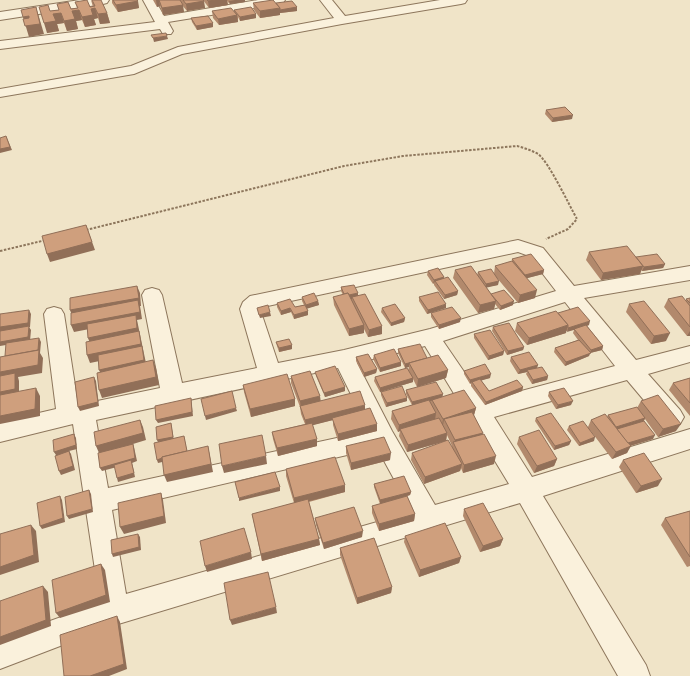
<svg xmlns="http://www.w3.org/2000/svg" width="690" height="676" viewBox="0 0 690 676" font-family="Georgia,serif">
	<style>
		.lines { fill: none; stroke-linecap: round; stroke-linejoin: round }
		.street-casing { stroke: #8d765c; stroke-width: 2 }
		.path { stroke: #8d765c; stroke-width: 2; stroke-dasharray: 2.5 1.5; stroke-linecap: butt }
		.street { fill: #faf1dc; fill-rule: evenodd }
		.wall { fill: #b2896c }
		.shaded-wall { fill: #916f58 }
		.building { fill: #cf9f7d; stroke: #916f58 }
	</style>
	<rect width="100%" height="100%" fill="#f0e4c8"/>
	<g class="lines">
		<g class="street-casing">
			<g id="street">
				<polygon points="80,0 109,0 107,3 103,4 0,20 0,12"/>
				<polygon points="143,0 155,0 164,16 258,0 285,0 283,3 279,4 168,22 173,31 171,34 163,34 160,29 0,49 0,41 155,22"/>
				<polygon points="320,0 332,0 345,16 440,0 467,0 465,3 461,4 342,24 182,54 134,74 0,97 0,89 131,66 178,47 334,18"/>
				<path d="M518,240L543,248L574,286L690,266V280L584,298L636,360L690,346V362L648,374L680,410L684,417L680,424L672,426L664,424L627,380L494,417L532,477L690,429V449L543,496L646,665L650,676H618L520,503L115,625L0,669V639L100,603L73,424L0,442V422L56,409L44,314L47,309L54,307L61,309L64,314L78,405L160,388L142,295L145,290L152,288L159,290L162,295L182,383L257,368L240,309L243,302L250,296ZM518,252L529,256L556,291L430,329L344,350L278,363L260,309L263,307ZM565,302L615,366L484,401L443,341ZM425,346L509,484L435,505L392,431L357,363ZM338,368L369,431L108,488L96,420ZM377,448L412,512L126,594L112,510Z"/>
			</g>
		</g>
		<g class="path">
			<path d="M86,230L344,166L403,156L517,146C524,148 531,150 538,154C549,162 569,205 577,219L568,229L546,239"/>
			<polyline points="0,251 46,240"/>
		</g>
		<use href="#street" class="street"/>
	</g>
	<g class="wall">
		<polygon points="91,0 107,13 110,23 100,24 98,18 94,19 96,25 85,27 82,20 76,21 78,29 67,31 64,23 57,24 59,31 47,33 50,11 77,8 75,2 90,7 93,7"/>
		<polygon points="112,0 137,0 139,8 118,12 112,3"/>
		<polygon points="153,0 203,0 205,8 187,11 182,5 184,12 163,15 160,6 157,7"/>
		<polygon points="203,0 245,0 245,2 230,4 227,1 228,5 209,8"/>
		<polygon points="253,3 276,3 297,7 297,11 280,13 280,15 260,18 254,10"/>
		<polygon points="234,10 256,14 256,18 240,21 238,17 238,22 219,25 213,18 212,11 235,12"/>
		<polygon points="191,18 213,27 197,30 192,22"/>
		<polygon points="546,110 572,119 552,122 545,114"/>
		<polygon points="589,252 636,257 665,264 663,268 642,271 641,270 640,274 601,280 586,260"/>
		<polygon points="512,259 544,270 543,274 527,278 535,298 518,303 497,278 498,285 486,287 491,294 513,305 500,310 495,304 494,309 478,313 453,278 455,270 477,275 478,272 494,274 495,266 512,262"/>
		<polygon points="428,271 444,278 458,291 457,295 444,299 434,285 434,283 433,284 427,275"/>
		<polygon points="341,287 358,295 382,334 368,337 364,329 364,333 349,336 334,305 333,297 343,295 341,291"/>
		<polygon points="302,297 318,301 319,305 307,308 308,315 294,319 291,312 281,315 277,307 277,303 295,307 304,305 302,301"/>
		<polygon points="419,297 446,308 427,314 419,301"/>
		<polygon points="690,298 690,336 687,336 664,307 668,299 686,300 686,299"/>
		<polygon points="629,304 666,341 651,344 626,312"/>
		<polygon points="382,308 405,318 404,322 391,326 381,312"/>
		<polygon points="431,313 460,322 439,329 431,317"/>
		<polygon points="558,313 589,325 587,326 603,346 602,350 590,353 589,356 565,366 554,352 555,348 578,340 573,333 574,330 566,331 566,333 527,345 515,331 517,323"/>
		<polygon points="493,327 524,347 523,350 507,355 492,331"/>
		<polygon points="474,334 504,351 503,355 488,360 474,338"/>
		<polygon points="276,342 292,345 292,349 279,352 277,346"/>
		<polygon points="398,349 427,358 448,370 446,378 417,387 413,379 413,382 380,392 374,381 375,377 408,370 409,367 405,368 398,353"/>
		<polygon points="374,355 401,362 401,366 380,372 373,359"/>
		<polygon points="356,357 377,369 376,373 364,377 356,361"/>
		<polygon points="511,357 538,365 537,368 548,376 547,380 532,384 526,374 527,372 518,374 510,361"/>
		<polygon points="464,371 490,378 481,380 489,391 523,387 522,391 485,405 471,386 471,383 470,384 464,374"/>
		<polygon points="315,372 345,391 325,397 316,376"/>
		<polygon points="291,376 321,401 365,410 377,431 338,441 333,425 333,420 312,425 317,446 278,456 273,439 272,432 305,424 301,414 300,407 291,383"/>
		<polygon points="690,378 690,416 669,390 673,383"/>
		<polygon points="243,385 295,399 295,406 251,417 244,392"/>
		<polygon points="406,390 443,394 442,397 476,408 474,415 482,434 494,464 463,473 461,468 460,471 424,484 411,460 412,453 452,448 452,446 447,435 446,441 407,452 399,436 400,431 398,432 391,419 392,411 412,405 406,394"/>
		<polygon points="381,392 407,398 407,401 386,407 381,395"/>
		<polygon points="549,392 571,405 556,409 548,396"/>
		<polygon points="641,401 676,431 658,437 645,419 644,421 653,439 630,446 627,453 612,459 590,430 594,441 579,446 567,430 569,426 588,427 591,420 607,417 608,415 637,408"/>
		<polygon points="536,418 571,441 569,445 554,450 535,421"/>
		<polygon points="519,437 557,459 554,466 534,473 517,444"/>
		<polygon points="346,446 390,460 351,470 346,453"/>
		<polygon points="623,460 658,486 636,493 619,467"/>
		<polygon points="286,469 345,492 309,502 319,539 320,545 262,561 252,514 294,503 286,476"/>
		<polygon points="374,484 411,492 410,495 407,496 415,514 414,521 379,531 372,513 372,506 380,504 374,487"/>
		<polygon points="464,509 503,539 500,546 480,552 463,516"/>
		<polygon points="690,511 690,566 687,567 661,525 665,518"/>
		<polygon points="315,518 362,537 324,549 316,525"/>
		<polygon points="405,536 461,557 459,563 419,577 404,542"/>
		<polygon points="340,548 392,587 391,593 357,604 340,555"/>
	</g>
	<g class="shaded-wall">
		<polygon points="156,0 177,0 159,0 160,6 157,7"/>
		<polygon points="216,0 227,0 228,5 209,8 208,1"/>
		<polygon points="235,0 245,0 245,2 230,4 229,1"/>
		<polygon points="138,1 139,8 118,12 116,5"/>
		<polygon points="204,1 205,8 187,11 186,4"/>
		<polygon points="183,5 184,12 163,15 162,8"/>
		<polygon points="36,7 44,34 29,37 23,17"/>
		<polygon points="297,7 297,11 280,13 280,10"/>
		<polygon points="95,8 98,18 94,19 96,25 85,27 82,17 91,9"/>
		<polygon points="280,8 280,15 260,18 260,11"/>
		<polygon points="79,10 82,20 76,21 78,29 67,31 64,21 72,11"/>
		<polygon points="61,13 64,23 57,24 59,31 47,33 44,23 53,14"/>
		<polygon points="107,13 110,23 100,24 98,14"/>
		<polygon points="256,14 256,18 240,21 240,17"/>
		<polygon points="237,15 238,22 219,25 218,19"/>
		<polygon points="213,23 213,27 197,30 196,26"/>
		<polygon points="167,36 168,39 154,42 153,38"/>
		<polygon points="573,115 572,119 552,122 553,118"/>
		<polygon points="6,136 12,150 0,153 0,149"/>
		<polygon points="86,225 95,250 50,262 47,254"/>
		<polygon points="665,264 663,268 642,271 644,267"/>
		<polygon points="643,266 640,274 601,280 603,273"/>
		<polygon points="544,270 543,274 524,279 525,275"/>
		<polygon points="444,277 444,281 435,281 434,283 433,284 434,280"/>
		<polygon points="499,281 498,285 485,288 486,284"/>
		<polygon points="137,286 140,293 141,306 140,306 142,319 137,320 147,368 103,378 99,370 143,352 90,363 87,355 91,346 88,338 136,320 74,332 71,325 73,318 70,310"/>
		<polygon points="537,290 535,298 518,303 520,295"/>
		<polygon points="458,291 457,295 444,299 445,295"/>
		<polygon points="358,293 358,297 352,297 352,299 345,300 345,296"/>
		<polygon points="318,301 319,305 306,309 306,305"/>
		<polygon points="496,301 494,309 478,313 480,305"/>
		<polygon points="514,301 513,305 500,310 501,306"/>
		<polygon points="446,304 446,308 427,314 428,310"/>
		<polygon points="290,308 291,312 281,315 281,311"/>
		<polygon points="29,310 31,314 30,327 29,327 31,330 30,341 0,346 0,327"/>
		<polygon points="308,311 308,315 294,319 294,315"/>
		<polygon points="270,312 271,316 260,318 259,315"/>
		<polygon points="405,318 404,322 391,326 391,323"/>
		<polygon points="461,318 460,322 439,329 439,325"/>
		<polygon points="590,321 589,325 567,332 568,328"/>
		<polygon points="364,325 364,333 349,336 349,329"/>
		<polygon points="568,325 566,333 527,345 529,338"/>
		<polygon points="382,326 382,334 368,337 369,330"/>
		<polygon points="690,331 690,336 687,336"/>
		<polygon points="670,333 666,341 651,344 654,336"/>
		<polygon points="39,338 41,342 40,353 43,358 42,373 18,377 19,381 19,397 0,401 0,372 7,361"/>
		<polygon points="292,345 292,349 279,352 279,348"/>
		<polygon points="603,346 602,350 590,353 589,356 565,366 566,362 590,353 591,350"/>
		<polygon points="524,347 523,350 507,355 508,351"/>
		<polygon points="504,351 503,355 488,360 489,356"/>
		<polygon points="153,360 156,368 159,385 102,398 99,390"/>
		<polygon points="401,362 401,366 380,372 380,368"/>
		<polygon points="409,363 409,367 405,368 405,364"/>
		<polygon points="538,365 536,369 527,370 527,372 518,374 520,370"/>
		<polygon points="377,369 376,373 364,377 364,373"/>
		<polygon points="448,370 446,378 417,387 418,379"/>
		<polygon points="491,374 490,378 473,383 472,382 470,384 470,380"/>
		<polygon points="548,376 547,380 532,384 533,380"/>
		<polygon points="94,377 96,381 99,406 80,411 78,407"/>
		<polygon points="413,378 413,382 380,392 380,388"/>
		<polygon points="345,387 345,391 325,397 324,393"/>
		<polygon points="523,387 522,391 485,405 486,402"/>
		<polygon points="36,388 40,396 40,416 0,424 0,416"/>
		<polygon points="443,394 442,398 412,406 412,402"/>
		<polygon points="320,396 321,403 301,409 300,401"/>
		<polygon points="191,398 193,416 158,423 156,420"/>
		<polygon points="407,398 407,401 386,407 387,403"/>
		<polygon points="295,399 295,406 251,417 250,409"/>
		<polygon points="573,401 571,405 556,409 558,405"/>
		<polygon points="365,405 365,412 332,418 333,420 306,427 305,420"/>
		<polygon points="236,408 237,411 206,420 205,416"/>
		<polygon points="476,408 474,415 444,419 443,425 442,426 443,419"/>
		<polygon points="436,413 435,420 400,429 400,431 398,432 399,425"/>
		<polygon points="645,418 643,422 614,430 616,427"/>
		<polygon points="140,420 143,427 146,440 133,444 134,447 137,461 132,463 135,477 118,482 117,478 132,463 102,471 100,468 99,453 96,446"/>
		<polygon points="171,423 174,441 159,444 157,440"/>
		<polygon points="377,424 377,431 338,441 338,434"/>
		<polygon points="681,424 676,431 658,437 663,429"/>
		<polygon points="447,433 446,441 407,452 408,445"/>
		<polygon points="483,433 481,440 454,444 455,440"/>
		<polygon points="74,434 76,438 77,449 69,451 71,454 75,470 61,475 59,471 56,455 54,452"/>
		<polygon points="655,435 653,439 626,447 628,443"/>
		<polygon points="184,436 188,456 158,463 157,460"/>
		<polygon points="595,437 594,441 579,446 580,443"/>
		<polygon points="317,439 317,446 278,456 277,448"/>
		<polygon points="571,441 569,445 554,450 555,446"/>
		<polygon points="208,446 213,472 167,482 164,475"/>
		<polygon points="631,446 627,453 612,459 616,452"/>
		<polygon points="391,453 390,460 351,470 351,463"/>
		<polygon points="266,456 267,464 224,473 222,466"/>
		<polygon points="496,456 494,464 463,473 464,465"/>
		<polygon points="557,459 554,466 534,473 537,466"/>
		<polygon points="462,464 460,471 424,484 425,477"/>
		<polygon points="662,479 658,486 636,493 641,486"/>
		<polygon points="345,485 345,492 294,505 294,498"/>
		<polygon points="280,487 280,491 239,501 239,498"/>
		<polygon points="89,490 91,494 93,512 69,519 67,516"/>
		<polygon points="411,492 410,495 380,504 380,500"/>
		<polygon points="161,493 163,500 166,523 124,534 120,527"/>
		<polygon points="60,496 62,500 65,522 42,529 40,526"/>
		<polygon points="415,514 414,521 379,531 379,524"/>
		<polygon points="31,525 36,531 39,562 0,575 0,567"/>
		<polygon points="363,531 362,537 324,549 323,543"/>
		<polygon points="138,534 140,537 141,550 113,557 112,554"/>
		<polygon points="319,539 320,545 262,561 261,554"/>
		<polygon points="503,539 500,546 480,552 483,546"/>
		<polygon points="251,552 252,559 207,572 205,566"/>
		<polygon points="461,557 459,563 419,577 420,570"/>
		<polygon points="101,564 105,570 110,602 60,618 56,613"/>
		<polygon points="43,586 48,592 51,626 0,645 0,637"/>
		<polygon points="392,587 391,593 357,604 357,598"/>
		<polygon points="276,607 277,613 232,625 230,620"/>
		<polygon points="117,616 120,622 127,669 109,676 90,676"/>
	</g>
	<g class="building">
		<polygon points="87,0 90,7 95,6 92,0 101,0 107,13 98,14 95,8 91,9 93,15 82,17 79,10 72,11 75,19 64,21 61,13 53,14 56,21 44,23 39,7 48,5 50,11 59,10 57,4 68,2 71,9 78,8 75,2"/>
		<polygon points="113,0 137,0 138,1 116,5"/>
		<polygon points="159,0 180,0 183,5 162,8"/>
		<polygon points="183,0 203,0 204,1 186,4"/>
		<polygon points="207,0 216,0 208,1"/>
		<polygon points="273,0 280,8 260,11 253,3"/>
		<polygon points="292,1 297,7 280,10 280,8 276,3"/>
		<polygon points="36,7 40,24 25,26 23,19 29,18 29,16 23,17 21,10"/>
		<polygon points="251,7 256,14 240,17 234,10"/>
		<polygon points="231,8 237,15 218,19 212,11"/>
		<polygon points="208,16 213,23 196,26 191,18"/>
		<polygon points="166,33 167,36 153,38 151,35"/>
		<polygon points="565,107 573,115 553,118 546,110"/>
		<polygon points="6,136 10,147 0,149 0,138"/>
		<polygon points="86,225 92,242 47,254 42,236"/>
		<polygon points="627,246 643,266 603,273 589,252"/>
		<polygon points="531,254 544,270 525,275 512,259"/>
		<polygon points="657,254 665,264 644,267 636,257"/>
		<polygon points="512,261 537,290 520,295 495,266"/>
		<polygon points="471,266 496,301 480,305 455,270"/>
		<polygon points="438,268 444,277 434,280 428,271"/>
		<polygon points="491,269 499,281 486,284 478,272"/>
		<polygon points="448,277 458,291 445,295 435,281"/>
		<polygon points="354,285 358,293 349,295 348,293 344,294 341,287"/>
		<polygon points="137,286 139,298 70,310 70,298"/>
		<polygon points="504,290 514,301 501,306 491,294"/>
		<polygon points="438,292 446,304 428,310 419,297"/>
		<polygon points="314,293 318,301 306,305 302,297"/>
		<polygon points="348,293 364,325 349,329 333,297"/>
		<polygon points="365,294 382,326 369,330 352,297"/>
		<polygon points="682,296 690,306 690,327 668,299"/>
		<polygon points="690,298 690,303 686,299"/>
		<polygon points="290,299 295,307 305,305 308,311 294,315 290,308 281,311 277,303"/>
		<polygon points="138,300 140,312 71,325 71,313"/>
		<polygon points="644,301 670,333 654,336 629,304"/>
		<polygon points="395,304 405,318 391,323 382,308"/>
		<polygon points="268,305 270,312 259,315 257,308"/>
		<polygon points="452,307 461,318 439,325 431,313"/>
		<polygon points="578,307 590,321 568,328 568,325 558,313"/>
		<polygon points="29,310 28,323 0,327 0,314"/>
		<polygon points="556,311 568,325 529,338 517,323"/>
		<polygon points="136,315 137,328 88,338 87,324"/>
		<polygon points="509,323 524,347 508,351 493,327"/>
		<polygon points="586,325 603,346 591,350 574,329"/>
		<polygon points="29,326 28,337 0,342 0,331"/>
		<polygon points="490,330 504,351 489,356 474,334"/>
		<polygon points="139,331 141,344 87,355 86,342"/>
		<polygon points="39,338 38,350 5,356 6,343"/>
		<polygon points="289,339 292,345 279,348 276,342"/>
		<polygon points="579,340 591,353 566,362 555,348"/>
		<polygon points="420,344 427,358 405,364 398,349"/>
		<polygon points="142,346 144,360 99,370 98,355"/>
		<polygon points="394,349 401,362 380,368 374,355"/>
		<polygon points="39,350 38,365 0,372 0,357"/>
		<polygon points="529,352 538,365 520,370 511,357"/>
		<polygon points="368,354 377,369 364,373 356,357"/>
		<polygon points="438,355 448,370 418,379 409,363"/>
		<polygon points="153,360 156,377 99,390 97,373"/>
		<polygon points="485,364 491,374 470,380 464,371"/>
		<polygon points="335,366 345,387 324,393 315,372"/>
		<polygon points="542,367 548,376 533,380 527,370"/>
		<polygon points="407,368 413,378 380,388 375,377"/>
		<polygon points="310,371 320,396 300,401 291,376"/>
		<polygon points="15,373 15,389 0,392 0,376"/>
		<polygon points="287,374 295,399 250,409 243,385"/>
		<polygon points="94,377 98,402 78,407 75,382"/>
		<polygon points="690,378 690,403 673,383"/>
		<polygon points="480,379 489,391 517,380 523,387 486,402 472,382"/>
		<polygon points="436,382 443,394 412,402 406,390"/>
		<polygon points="402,386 407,398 387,403 381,392"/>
		<polygon points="36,388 35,409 0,416 0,395"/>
		<polygon points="564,388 573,401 558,405 549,392"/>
		<polygon points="464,390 476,408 443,419 432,400"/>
		<polygon points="232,391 236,408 205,416 201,399"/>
		<polygon points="360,391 365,405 305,420 300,406"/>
		<polygon points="658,395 681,424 663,429 641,401"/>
		<polygon points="191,398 192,412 156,420 155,406"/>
		<polygon points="429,400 436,413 399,425 392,411"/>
		<polygon points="637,407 645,418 616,427 608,415"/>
		<polygon points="370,408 377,424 338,434 332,418"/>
		<polygon points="472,412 483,433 455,440 444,419"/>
		<polygon points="551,413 571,441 555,446 536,418"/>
		<polygon points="605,414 631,446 616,452 591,420"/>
		<polygon points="439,418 447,433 408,445 400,429"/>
		<polygon points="140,420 143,433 96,446 94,432"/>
		<polygon points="583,421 595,437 580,443 569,426"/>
		<polygon points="644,421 655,435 628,443 617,429"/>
		<polygon points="171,423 173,437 157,440 156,427"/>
		<polygon points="312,423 317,439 277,448 272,432"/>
		<polygon points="539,430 557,459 537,466 519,437"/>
		<polygon points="74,434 76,445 54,452 53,440"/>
		<polygon points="484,434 496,456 464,465 453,442"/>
		<polygon points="262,435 266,456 222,466 219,444"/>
		<polygon points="184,436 187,451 162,457 162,458 157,460 154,443"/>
		<polygon points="384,437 391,453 351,463 346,446"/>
		<polygon points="448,440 462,464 425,477 412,453"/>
		<polygon points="133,444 135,458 100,468 98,453"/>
		<polygon points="208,446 211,464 164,475 162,457"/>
		<polygon points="69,451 73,466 59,471 55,456"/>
		<polygon points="644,453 662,479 641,486 623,460"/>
		<polygon points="335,457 345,485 294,498 286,469"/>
		<polygon points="131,460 134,473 117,478 114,465"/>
		<polygon points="275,472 280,487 239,498 235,482"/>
		<polygon points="404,476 411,492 380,500 374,484"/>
		<polygon points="89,490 92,509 67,516 65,497"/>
		<polygon points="161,493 164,516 120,527 118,503"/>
		<polygon points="60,496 63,518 40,526 37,503"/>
		<polygon points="407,496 415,514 379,524 372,506"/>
		<polygon points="308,499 319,539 261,554 252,514"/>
		<polygon points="483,503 503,539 483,546 464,509"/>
		<polygon points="354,507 363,531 323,543 315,518"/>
		<polygon points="690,511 690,557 665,518"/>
		<polygon points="445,523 461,557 420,570 405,536"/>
		<polygon points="31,525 34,555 0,567 0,534"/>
		<polygon points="244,528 251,552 205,566 200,541"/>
		<polygon points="138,534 139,547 112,554 111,540"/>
		<polygon points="374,538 392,587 357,598 340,548"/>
		<polygon points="101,564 106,595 56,613 52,580"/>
		<polygon points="268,572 276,607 230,620 224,583"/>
		<polygon points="43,586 46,620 0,637 0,601"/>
		<polygon points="117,616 124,664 90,676 64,676 60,635"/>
	</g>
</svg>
